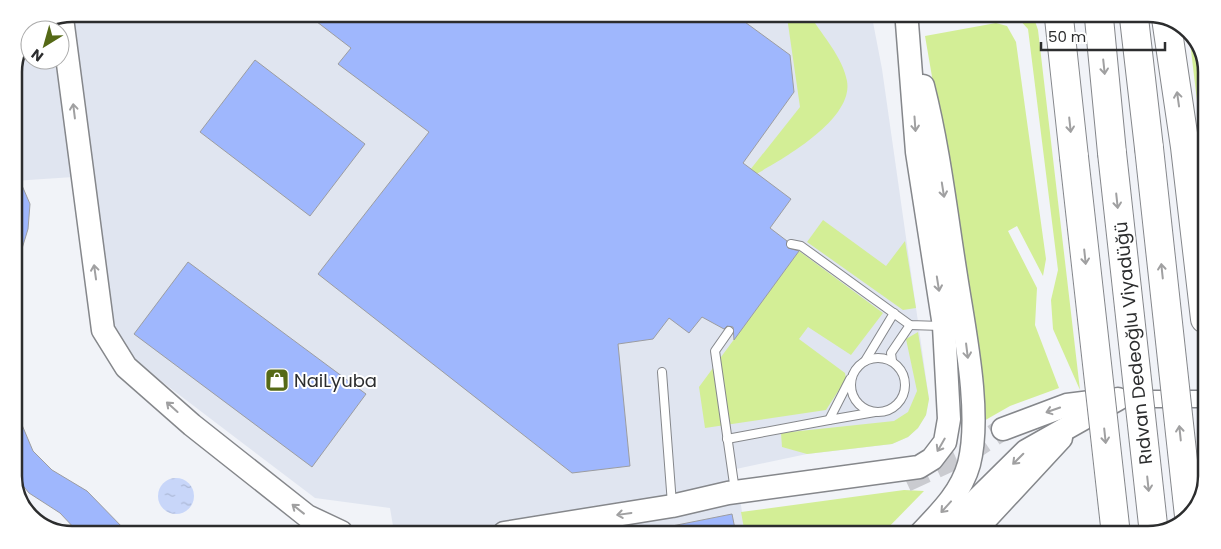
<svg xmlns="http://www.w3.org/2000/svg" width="1221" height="549" viewBox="0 0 1221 549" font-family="Poppins,sans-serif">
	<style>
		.built { fill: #e0e5f0 }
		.green { fill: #d3ee96 }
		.water { fill: url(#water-ripples) }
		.building { fill: #9fb7fd; stroke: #9c9da1 }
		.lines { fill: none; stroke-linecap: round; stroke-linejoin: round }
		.secondary-tunnel { stroke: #cacbd0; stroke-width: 22; stroke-dasharray: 22 11; stroke-linecap: butt }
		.lane-casing { stroke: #85878b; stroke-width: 10 }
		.street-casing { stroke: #85878b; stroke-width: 19 }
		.secondary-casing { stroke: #85878b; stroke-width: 25 }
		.highway-casing { stroke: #85878b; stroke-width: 30 }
		.lane { stroke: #fff; stroke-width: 8 }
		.street { stroke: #fff; stroke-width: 16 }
		.secondary { stroke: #fff; stroke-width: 22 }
		.highway { stroke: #fff; stroke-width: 28 }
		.highway-bridge-casing { stroke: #85878b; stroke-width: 30; stroke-linecap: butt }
		.highway-bridge { stroke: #fff; stroke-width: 28 }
		.oneway { stroke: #a0a0a1 }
		.labels { text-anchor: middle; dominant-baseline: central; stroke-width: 4; stroke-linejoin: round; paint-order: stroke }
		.street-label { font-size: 18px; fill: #2c2d2e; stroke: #fff }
		.poi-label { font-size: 18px; fill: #2c2d2e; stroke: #fff; text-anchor: start }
		.rim { fill: none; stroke: #2c2d2e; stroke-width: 2.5 }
	</style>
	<defs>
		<pattern id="water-ripples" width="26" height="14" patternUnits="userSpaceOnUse" patternTransform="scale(1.25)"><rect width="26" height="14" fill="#c8d6f9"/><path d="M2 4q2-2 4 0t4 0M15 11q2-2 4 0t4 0" fill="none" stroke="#acb8d6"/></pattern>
	</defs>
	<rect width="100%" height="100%" fill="#f1f3f8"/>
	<polygon class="built" points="73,14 872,17 882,69 929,399 926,415 918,428 908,437 892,444 807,454 736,469 745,534 394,532 390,508 315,498 140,365 113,334 88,176 14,181 14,69 30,34 30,60 60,60 60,30 33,30"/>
	<g class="green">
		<path d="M787,17H811C823,36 843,58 847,81C854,120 781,160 753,176L750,170L800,107Z"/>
		<polygon points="1018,18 1034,18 1038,30 1080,390 1053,329 1051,300 1058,270 1028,29"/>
		<polygon points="996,23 1007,26 1016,42 1046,259 1043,276 1017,226 1008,231 1037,288 1035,325 1059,388 1010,406 982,422 950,181 925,36"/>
		<polygon points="1189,33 1195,37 1207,69 1206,178"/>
		<polygon points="823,220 886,266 905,241 916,308 903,310 807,242"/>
		<polygon points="799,251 883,313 851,355 808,327 799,339 845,373 846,379 826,410 705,428 699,387"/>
		<polygon points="918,332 929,399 926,415 918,428 908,437 892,444 807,454 782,447 781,433 894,421 908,412 917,391 906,339"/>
		<polygon points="904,490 924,491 882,534 745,534 741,512"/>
	</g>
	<circle class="water" cx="176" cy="496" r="18"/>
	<g class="building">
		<polygon points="308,15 738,17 790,55 794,92 743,163 791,199 770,228 787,241 788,248 799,251 734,340 733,327 727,326 724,329 702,317 689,333 669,318 653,339 618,344 630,466 572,473 318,274 429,132 338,64 351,48"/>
		<polygon points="255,60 365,144 310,216 200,132"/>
		<polygon points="14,167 30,204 28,229 17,265 14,264"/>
		<polygon points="188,262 366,394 312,467 134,334"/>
		<polygon points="14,406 33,451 52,470 87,491 126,531 77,531 60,513 29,493 14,475"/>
		<polygon points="732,514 736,534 673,533 672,526"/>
	</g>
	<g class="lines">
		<polyline class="secondary-tunnel" points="906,481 967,453 1003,429"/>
		<g class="lane-casing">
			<g id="lane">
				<polyline points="791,244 801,246 910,325 941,326"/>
				<polyline points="729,331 715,351 735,491"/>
				<circle cx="878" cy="385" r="27"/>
				<polyline points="865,361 894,313"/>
				<polyline points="892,361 891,353 910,325"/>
				<polyline points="662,372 672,504"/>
				<polyline points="850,379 829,420 875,412"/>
				<polyline points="727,439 829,420"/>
			</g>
		</g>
		<g class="street-casing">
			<polyline id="street" points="1130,399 1204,399"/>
		</g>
		<g class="secondary-casing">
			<g id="secondary">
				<polyline points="62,18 103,330 126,367 192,425 307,516 341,532"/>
				<polyline points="1003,429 1067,405 1107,400"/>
				<polyline points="504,533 672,506 728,493 919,467 932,459 945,442 949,419 944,326 917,152 907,23"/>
				<path d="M920,534C940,513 961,493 969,464C982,413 964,329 956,276C946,213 939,149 923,86"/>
				<polyline points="942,534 1026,451 1118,399"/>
				<polyline points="971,535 1061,438"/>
			</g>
		</g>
		<g class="highway-casing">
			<g id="highway">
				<polyline points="1059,18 1074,157"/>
				<polyline points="1099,18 1112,153"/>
				<polyline points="1134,18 1149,148"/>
				<polyline points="1166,18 1185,147 1205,319"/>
			</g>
		</g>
		<use href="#lane" class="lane"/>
		<use href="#street" class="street"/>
		<use href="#secondary" class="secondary"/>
		<use href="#highway" class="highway"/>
		<g class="highway-bridge-casing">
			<g id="highway-bridge">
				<polyline points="1149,148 1189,516"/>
				<polyline points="1112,153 1154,534"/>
				<polyline points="1074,157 1116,535"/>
			</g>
		</g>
		<use href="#highway-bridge" class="highway-bridge"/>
	</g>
	<defs><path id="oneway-shaft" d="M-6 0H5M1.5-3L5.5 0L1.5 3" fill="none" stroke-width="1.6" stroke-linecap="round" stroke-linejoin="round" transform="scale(1.25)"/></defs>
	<g class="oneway">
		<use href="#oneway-shaft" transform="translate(1104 67) rotate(84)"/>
		<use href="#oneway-shaft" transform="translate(1178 99) rotate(-98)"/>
		<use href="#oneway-shaft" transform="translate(74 111) rotate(-97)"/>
		<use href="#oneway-shaft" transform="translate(915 124) rotate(86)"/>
		<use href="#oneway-shaft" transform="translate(1070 125) rotate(84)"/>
		<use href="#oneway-shaft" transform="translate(943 190) rotate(81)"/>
		<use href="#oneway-shaft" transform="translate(1117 201) rotate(84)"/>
		<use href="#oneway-shaft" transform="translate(1085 257) rotate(84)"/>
		<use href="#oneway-shaft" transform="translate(1162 271) rotate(-96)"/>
		<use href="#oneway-shaft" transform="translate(95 272) rotate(-98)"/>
		<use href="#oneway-shaft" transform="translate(938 284) rotate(81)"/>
		<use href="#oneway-shaft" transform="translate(967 351) rotate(83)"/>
		<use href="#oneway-shaft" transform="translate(172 407) rotate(-138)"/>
		<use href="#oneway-shaft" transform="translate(1053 410) rotate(161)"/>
		<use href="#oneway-shaft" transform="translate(1180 433) rotate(-96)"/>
		<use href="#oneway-shaft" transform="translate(1105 436) rotate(84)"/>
		<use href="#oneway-shaft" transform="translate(941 445) rotate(120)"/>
		<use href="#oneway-shaft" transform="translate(1018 459) rotate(135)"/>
		<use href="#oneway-shaft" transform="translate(1148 484) rotate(84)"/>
		<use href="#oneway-shaft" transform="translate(946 507) rotate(132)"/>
		<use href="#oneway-shaft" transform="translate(298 509) rotate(-142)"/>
		<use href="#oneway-shaft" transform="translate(624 514) rotate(172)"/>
	</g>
	<defs>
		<g id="shop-square" transform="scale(1.25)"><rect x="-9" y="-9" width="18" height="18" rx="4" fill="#556916" stroke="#fff"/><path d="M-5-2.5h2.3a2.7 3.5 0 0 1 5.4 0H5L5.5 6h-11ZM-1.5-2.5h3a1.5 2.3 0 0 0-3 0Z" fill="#fff"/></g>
	</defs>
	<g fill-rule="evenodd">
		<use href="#shop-square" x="277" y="380"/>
	</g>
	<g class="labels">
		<g class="street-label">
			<text transform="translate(1133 343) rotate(-96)">Rıdvan Dedeoğlu Viyadüğü</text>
		</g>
		<g class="poi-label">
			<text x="294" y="380">NaiLyuba</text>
		</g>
	</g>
	<path d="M0 0H1221V549H0ZM72 22H1148A50 50 0 0 1 1198 72V476A50 50 0 0 1 1148 526H72A50 50 0 0 1 22 476V72A50 50 0 0 1 72 22Z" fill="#fff" fill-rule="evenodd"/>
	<path class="rim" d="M72 22H1148A50 50 0 0 1 1198 72V476A50 50 0 0 1 1148 526H72A50 50 0 0 1 22 476V72A50 50 0 0 1 72 22Z"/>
	<g transform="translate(45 45) rotate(217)"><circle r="24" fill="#ffffff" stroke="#ababab"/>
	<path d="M0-4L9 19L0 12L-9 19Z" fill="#556916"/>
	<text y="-8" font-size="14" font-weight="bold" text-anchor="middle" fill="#2c2d2e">N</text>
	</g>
	<path d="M1041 42v8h124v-8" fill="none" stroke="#2c2d2e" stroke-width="2.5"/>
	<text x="1048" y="42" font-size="15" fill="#2c2d2e" stroke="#ffffff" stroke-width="4" paint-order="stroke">50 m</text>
</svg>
